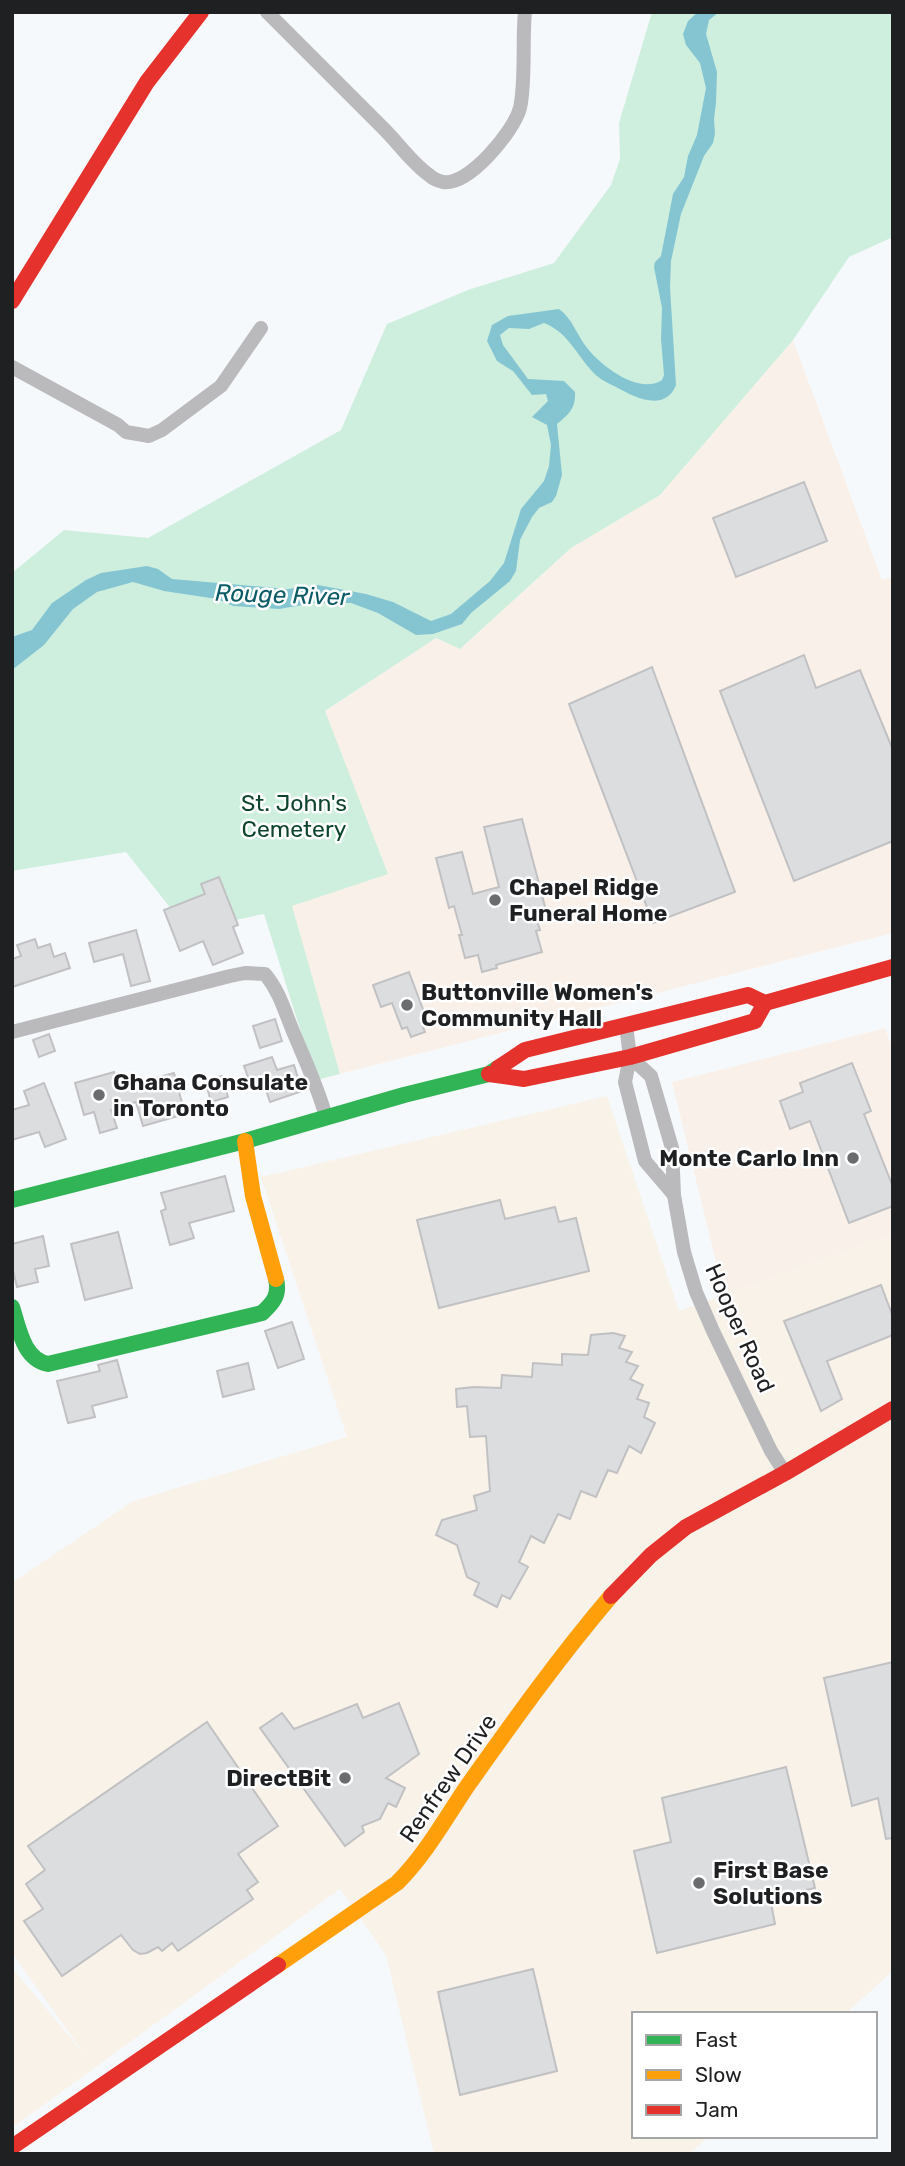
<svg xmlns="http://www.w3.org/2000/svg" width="905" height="2166" viewBox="0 0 905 2166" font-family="Rubik,sans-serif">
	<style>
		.commercial { fill: #f9f1e9 }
		.industrial { fill: #f8f2e8 }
		.green { fill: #ceefde }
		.water { fill: #85c5d2 }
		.building { fill: #dcdddf; stroke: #c1c1c3; stroke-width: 2 }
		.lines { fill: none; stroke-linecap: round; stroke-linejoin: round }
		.street { stroke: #bab9bb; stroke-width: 14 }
		.fast { stroke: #30b455; stroke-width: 16 }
		.slow { stroke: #ff9f0a; stroke-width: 16 }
		.jam { stroke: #e5322d; stroke-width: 16 }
		.poi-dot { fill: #6a6c6e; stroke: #fff; stroke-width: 2.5 }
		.labels { text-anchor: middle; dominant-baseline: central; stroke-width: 5; stroke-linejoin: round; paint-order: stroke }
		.park-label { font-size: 23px; fill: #0d452c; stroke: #fff }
		.poi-label { font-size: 23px; font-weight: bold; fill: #1f2022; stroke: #fff; text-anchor: start }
		.street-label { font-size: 23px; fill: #1f2022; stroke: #fff }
		.water-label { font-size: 24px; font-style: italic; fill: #0b5b67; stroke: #fff }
	</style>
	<rect width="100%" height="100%" fill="#f6f9fc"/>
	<g class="commercial">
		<polygon points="793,340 882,580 893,577 893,933 316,1080 264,913 209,788 436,638 460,649 571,548 660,495"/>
		<polygon points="885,1028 893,1050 893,1234 724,1295 672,1082"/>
	</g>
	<polygon class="industrial" points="607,1096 679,1311 893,1234 893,1971 845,2014 634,2014 634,2136 709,2136 689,2154 434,2154 386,1955 340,1889 12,2128 12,1968 85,2055 12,1953 12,1583 133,1501 347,1437 261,1177"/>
	<polygon class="green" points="652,12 893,12 893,237 849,257 793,340 660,495 571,548 460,649 436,638 325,711 388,874 292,906 340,1074 316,1080 264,914 188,930 126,852 12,871 12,573 64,530 148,538 341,430 387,324 468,290 554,263 611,185 620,159 619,123"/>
	<path class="water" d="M698,12H719L709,20L706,34L717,72L716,103L714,119L715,134L713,143L704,156L681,214L671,261L670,287L676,385C665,413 634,397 616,387C610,384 603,381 597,376C578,359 570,333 544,323L529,329L509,328L500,335L503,345L528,379L564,381L575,392C576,408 569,414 557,424L562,475L556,496L552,502L539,508L532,517L520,540L516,571L510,581L471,613L462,624L433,634L416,635L378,613L351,603H315L279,609L233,606L217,599L164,591L133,582L97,592L73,609L44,645L12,670V637L32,630L52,603L86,580L101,573L147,566L158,569L172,579L288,589L318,585L366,594L393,602L431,621L451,614L490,581L504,563L521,509L544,481L549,466L551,445L547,425L532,417L548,401L546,394L532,395L513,371L497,361L487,341L492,325L508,316L559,309C573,319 577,336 588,349C602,367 640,395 662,380L664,375L661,339L662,308L654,267L655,262L661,256L673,194L684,177L688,156L697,135L706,88L700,63L686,45L683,34L688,21Z"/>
	<g class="building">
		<polygon points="804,482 827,541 736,577 713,518"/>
		<polygon points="804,655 816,688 860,670 893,750 893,841 794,881 720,691"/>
		<polygon points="652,667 735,892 653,923 569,704"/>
		<polygon points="522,819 548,918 537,921 540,930 536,931 542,952 496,965 497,968 482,972 478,955 465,958 459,935 462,935 454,906 449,908 436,858 462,852 473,894 499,887 484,827"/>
		<polygon points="219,877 238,925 233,927 243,953 213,965 203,941 180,951 164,910 205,894 201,884"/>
		<polygon points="136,930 150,981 131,986 123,954 94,962 89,943"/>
		<polygon points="35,939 38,948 50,944 54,957 65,953 70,968 12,987 12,959 21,956 17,945"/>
		<polygon points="409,972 427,1020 421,1022 425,1032 411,1037 407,1027 402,1029 392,1003 381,1007 373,985"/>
		<polygon points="275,1019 282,1041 260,1048 253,1026"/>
		<polygon points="49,1034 55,1051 39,1057 33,1040"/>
		<polygon points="272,1057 277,1070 294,1065 302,1091 270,1102 265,1087 253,1091 244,1066"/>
		<polygon points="852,1063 871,1111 864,1114 893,1187 893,1206 849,1223 810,1121 790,1129 780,1101 803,1092 800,1083"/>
		<polygon points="114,1072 119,1088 174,1073 185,1114 143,1126 136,1102 111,1110 117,1128 100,1133 94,1112 84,1115 75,1083"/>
		<polygon points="222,1076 228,1097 211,1102 205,1080"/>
		<polygon points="44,1083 66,1139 45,1147 39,1132 12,1140 12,1110 29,1105 24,1091"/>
		<polygon points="225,1176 234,1211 189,1223 194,1238 170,1245 161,1211 166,1209 161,1193"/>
		<polygon points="500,1200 505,1219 555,1207 559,1222 576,1218 589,1271 439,1308 417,1220"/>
		<polygon points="118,1232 132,1288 85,1300 71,1244"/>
		<polygon points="43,1236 49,1266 35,1269 38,1282 17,1287 12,1266 12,1244"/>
		<polygon points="881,1285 893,1317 893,1335 827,1361 842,1399 821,1411 784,1321"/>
		<polygon points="292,1322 304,1359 278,1368 265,1331"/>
		<polygon points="613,1333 625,1336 619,1348 632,1352 626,1362 638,1366 630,1379 643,1385 637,1399 649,1403 644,1417 655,1423 641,1453 629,1446 617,1473 608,1470 596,1497 581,1491 570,1519 558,1514 544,1543 531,1536 519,1562 528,1567 510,1599 502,1595 497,1607 474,1595 479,1583 467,1577 457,1545 436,1535 442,1520 477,1510 474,1496 490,1491 486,1436 470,1437 467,1406 457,1407 456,1389 474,1387 501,1388 502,1375 532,1377 533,1363 562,1365 562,1354 588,1355 591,1335"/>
		<polygon points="117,1360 127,1397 92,1406 95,1417 68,1423 57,1381 100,1371 98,1365"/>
		<polygon points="248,1363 254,1389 223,1397 217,1371"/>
		<polygon points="893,1662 893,1838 886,1839 878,1798 852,1806 824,1678"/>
		<polygon points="399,1703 419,1754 386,1778 405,1788 396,1807 388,1803 380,1819 362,1826 364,1832 345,1846 260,1728 282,1713 294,1729 357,1704 363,1718"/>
		<polygon points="207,1722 278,1826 238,1854 258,1882 247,1890 253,1899 178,1951 172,1943 162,1951 158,1947 147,1953 140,1954 133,1950 121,1935 62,1976 24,1921 43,1909 26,1884 45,1870 28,1846"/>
		<polygon points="786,1767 815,1888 770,1898 775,1924 657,1953 634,1851 671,1842 662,1798"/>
		<polygon points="533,1969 557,2071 460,2095 438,1992"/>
	</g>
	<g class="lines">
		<g class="street">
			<path d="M267,12C306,51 345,90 384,129C399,144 412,163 429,175C432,178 439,181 443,182C469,186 514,131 520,108C526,81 522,41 525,12"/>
			<polyline points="12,367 118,425 126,432 149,436 162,430 221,386 261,328"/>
			<polyline points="626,1025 630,1057 625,1082 645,1161 674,1195"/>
			<path d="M12,1032L230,976L245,973L265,974C279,991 284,1009 292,1029C304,1058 318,1087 326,1117"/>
			<polyline points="630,1057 651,1076 672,1148 674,1195 684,1252 696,1292 713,1331 771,1451 785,1473"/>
		</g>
		<g class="fast">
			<polyline points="12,1200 245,1141 404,1095 489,1074 498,1068"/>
			<path d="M12,1307C19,1328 23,1359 48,1364L262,1313C273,1303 280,1295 276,1279"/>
		</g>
		<g class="slow">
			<polyline points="245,1141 253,1196 276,1279"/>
			<path d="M278,1965L397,1883C425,1855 444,1821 466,1788C512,1723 559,1657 611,1596"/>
		</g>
		<g class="jam">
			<polyline points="12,301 147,82 201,12"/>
			<polyline points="498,1068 525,1050 748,995 765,1003 893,967"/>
			<polyline points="489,1074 524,1079 630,1057 755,1021 765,1003"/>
			<polyline points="611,1596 651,1555 686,1527 785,1473 893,1409"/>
			<polyline points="12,2147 278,1965"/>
		</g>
	</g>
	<g class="poi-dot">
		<circle cx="495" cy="900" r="7"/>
		<circle cx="407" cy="1005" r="7"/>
		<circle cx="99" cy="1095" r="7"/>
		<circle cx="853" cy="1158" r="7"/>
		<circle cx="345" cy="1778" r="7"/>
		<circle cx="699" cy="1883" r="7"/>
	</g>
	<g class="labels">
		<g class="park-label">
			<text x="294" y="803">St. John's<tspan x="294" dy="26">Cemetery</tspan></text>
		</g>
		<g class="poi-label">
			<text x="509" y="887">Chapel Ridge<tspan x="509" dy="26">Funeral Home</tspan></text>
			<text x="421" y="992">Buttonville Women's<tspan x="421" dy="26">Community Hall</tspan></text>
			<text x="113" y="1082">Ghana Consulate<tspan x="113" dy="26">in Toronto</tspan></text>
			<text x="839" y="1158" text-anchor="end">Monte Carlo Inn</text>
			<text x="331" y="1778" text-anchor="end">DirectBit</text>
			<text x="713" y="1870">First Base<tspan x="713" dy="26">Solutions</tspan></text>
		</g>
		<g class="street-label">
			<text transform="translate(740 1328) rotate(66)">Hooper Road</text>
			<text transform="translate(448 1778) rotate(-55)">Renfrew Drive</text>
		</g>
		<g class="water-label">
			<text transform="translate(282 595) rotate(2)">Rouge River</text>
		</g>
	</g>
	<rect width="905" height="2166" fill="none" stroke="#1f2022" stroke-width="28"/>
	<rect x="632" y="2012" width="245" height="126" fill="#ffffff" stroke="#a5a6a7" stroke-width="2"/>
	<rect x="646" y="2035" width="35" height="10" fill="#30b455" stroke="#a5a6a7" stroke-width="2"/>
	<text x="695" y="2047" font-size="21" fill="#1f2022">Fast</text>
	<rect x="646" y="2070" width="35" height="10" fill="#ff9f0a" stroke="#a5a6a7" stroke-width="2"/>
	<text x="695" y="2082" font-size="21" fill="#1f2022">Slow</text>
	<rect x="646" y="2105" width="35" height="10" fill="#e5322d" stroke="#a5a6a7" stroke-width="2"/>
	<text x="695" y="2117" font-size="21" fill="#1f2022">Jam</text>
</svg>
